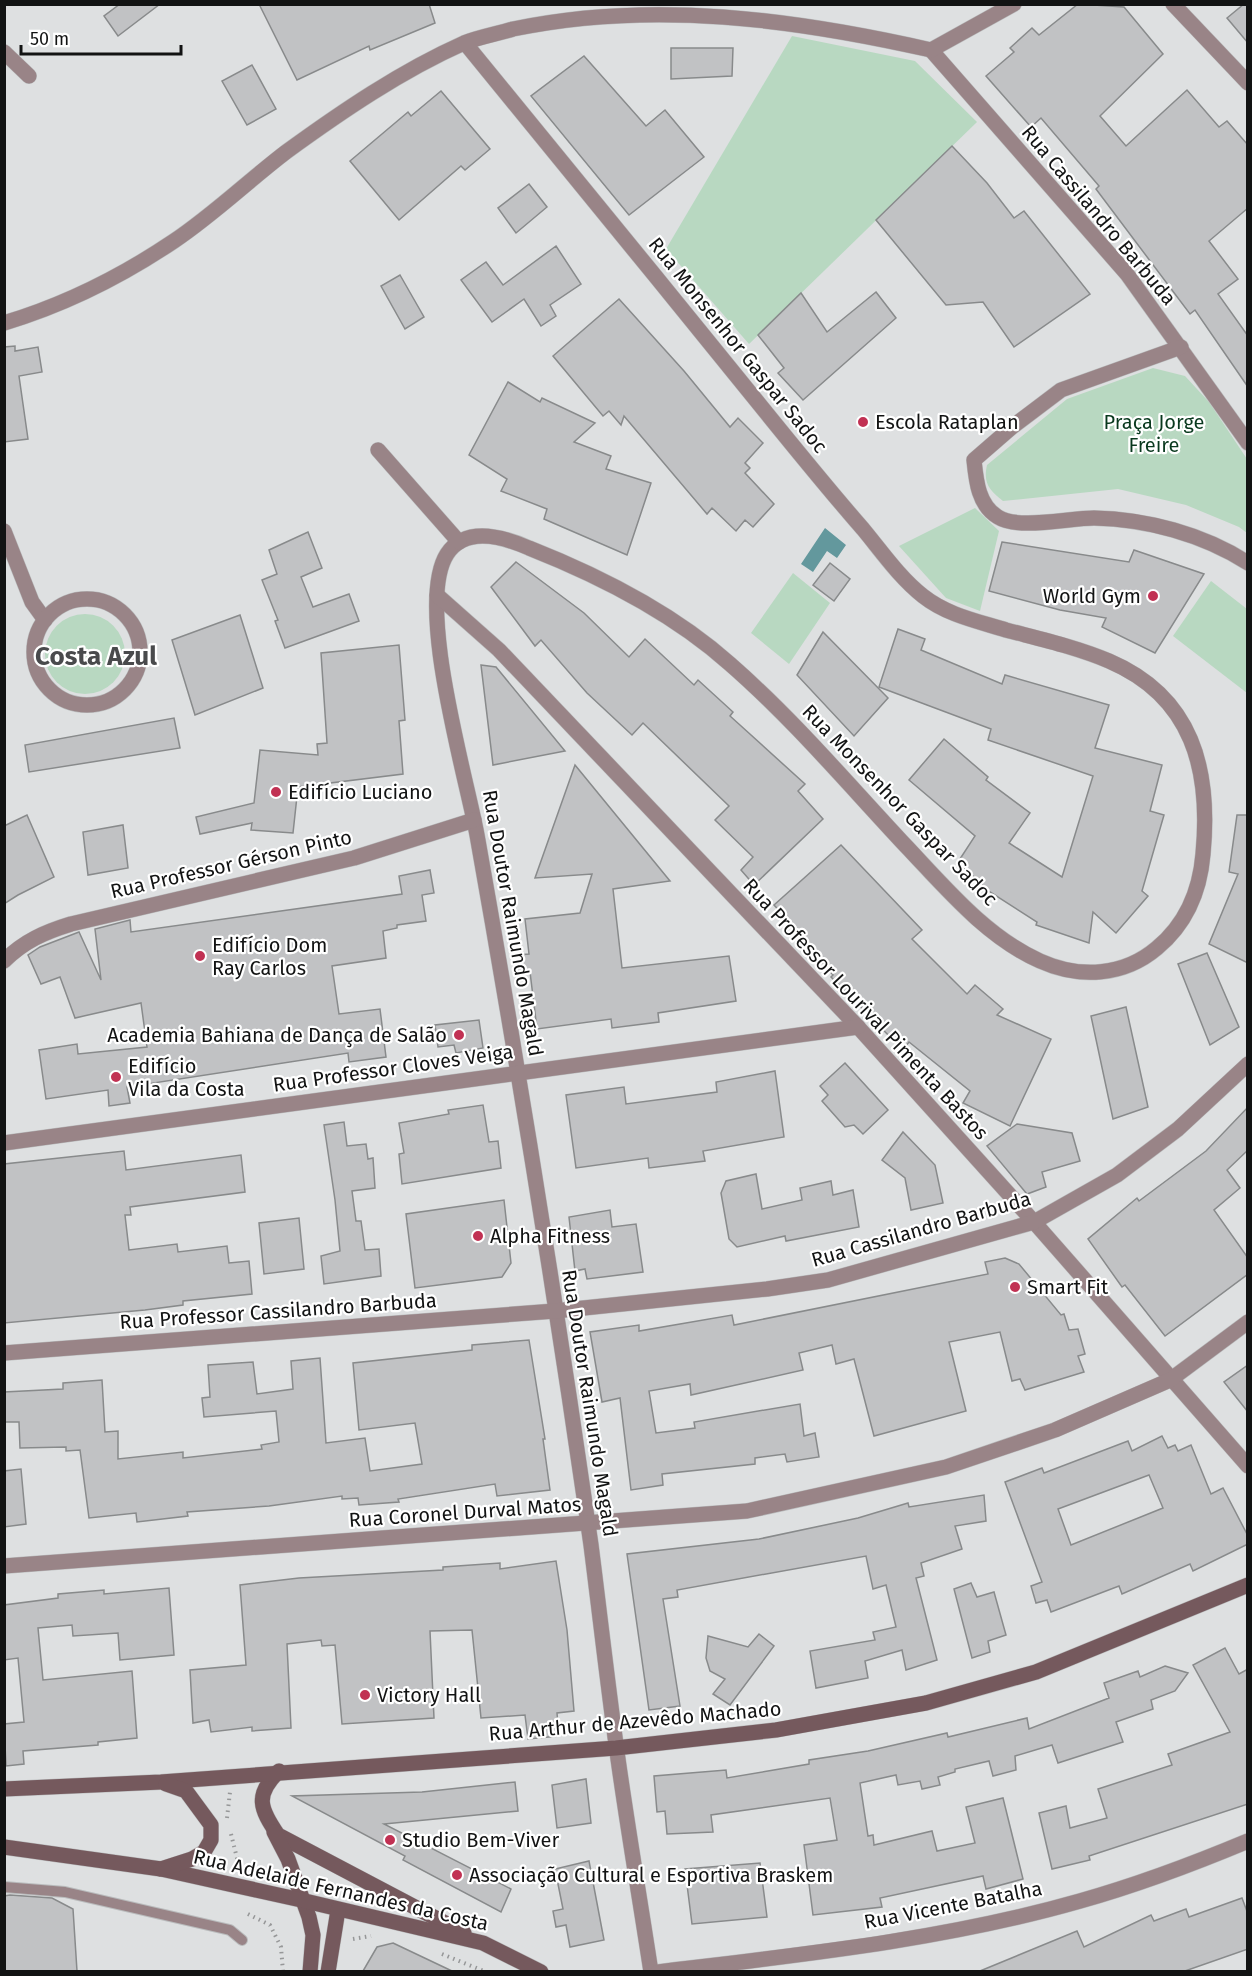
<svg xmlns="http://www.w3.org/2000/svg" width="1252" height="1976" viewBox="0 0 1252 1976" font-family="'Fira Sans',sans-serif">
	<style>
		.green { fill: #b8d8c1 }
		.water { fill: #63989d }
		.building { fill: #c1c2c4; stroke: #888a8b; stroke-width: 1.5; fill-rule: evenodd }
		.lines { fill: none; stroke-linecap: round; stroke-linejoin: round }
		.lane-casing { stroke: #b9bbbc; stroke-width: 12 }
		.street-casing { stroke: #b9bbbc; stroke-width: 16 }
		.secondary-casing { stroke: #b9bbbc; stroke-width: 16 }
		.path { stroke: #969798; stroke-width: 4; stroke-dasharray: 1.5 4.5; stroke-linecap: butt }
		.lane { stroke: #998487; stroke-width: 10 }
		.street { stroke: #998487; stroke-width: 15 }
		.secondary { stroke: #75595d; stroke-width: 15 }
		.poi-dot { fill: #c13153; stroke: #fff; stroke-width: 2 }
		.labels { text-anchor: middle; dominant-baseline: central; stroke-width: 4.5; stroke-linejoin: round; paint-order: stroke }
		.street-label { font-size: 20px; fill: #121313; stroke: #fff }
		.poi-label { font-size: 20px; fill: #121313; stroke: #fff; text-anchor: start }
		.park-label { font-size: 20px; fill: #09391e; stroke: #fff }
		.district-label { font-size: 26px; font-weight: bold; fill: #494a4c; stroke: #fff }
	</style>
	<rect width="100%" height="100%" fill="#dee0e1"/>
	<g class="green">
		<polygon points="792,36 915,61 977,122 749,344 666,249"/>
		<path d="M1153,368L1185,376L1209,402L1247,459V533L1239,527L1186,505L1118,489L1003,501C989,490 983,483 987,465L1067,399Z"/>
		<polygon points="975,508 999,531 980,611 946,598 899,546"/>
		<polygon points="793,573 830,603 789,664 751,633"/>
		<polygon points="1211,581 1247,609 1247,693 1173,636"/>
		<circle cx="85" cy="654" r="40"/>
	</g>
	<polygon class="water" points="825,528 846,545 837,558 827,551 813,572 801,564"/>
	<g class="building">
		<polygon points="120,4 160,4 118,36 104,16"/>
		<polygon points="259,4 429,4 435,23 370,50 369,46 297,80"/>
		<polygon points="1078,4 1124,7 1163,54 1100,116 1126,146 1187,90 1219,127 1227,121 1248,145 1248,208 1209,241 1238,279 1218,294 1248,336 1248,387 1195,310 1190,314 1096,189 1099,186 1041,118 1031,127 986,76 1014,52 1010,48 1032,28 1039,35"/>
		<polygon points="1244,4 1248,4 1248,43 1227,18"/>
		<polygon points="671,48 733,48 732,76 671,79"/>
		<polygon points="584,56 646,126 665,110 704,157 629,215 531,96"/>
		<polygon points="252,65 276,109 247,125 222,81"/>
		<polygon points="441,91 490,149 465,170 461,166 399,220 350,161 408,112 411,116"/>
		<polygon points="952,146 987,183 1014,218 1024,211 1090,294 1014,347 983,302 946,305 876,220"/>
		<polygon points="529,184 547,207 516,233 498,208"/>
		<polygon points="556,246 581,284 550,305 556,316 541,326 524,299 492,322 461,280 486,262 503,285"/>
		<polygon points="400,275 424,317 405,329 381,286"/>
		<polygon points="876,292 896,318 803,400 778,373 784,368 758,335 801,293 827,332"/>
		<polygon points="619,299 684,371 730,427 738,418 763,443 745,463 750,468 745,473 774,504 753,527 745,520 736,531 712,508 707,514 624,416 621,425 609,411 603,416 553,356"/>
		<polygon points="15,346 15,351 38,347 42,372 19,376 28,439 4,442 4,347"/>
		<polygon points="508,382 540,402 542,398 595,423 574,442 611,456 606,469 651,483 627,555 544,519 547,509 501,491 507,479 469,455"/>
		<polygon points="308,532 322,568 301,577 313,607 349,594 359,621 285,648 275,621 278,620 262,580 277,574 269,550"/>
		<polygon points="1002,542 1129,562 1134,550 1204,574 1155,653 1102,627 1106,618 1060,610 989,591"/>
		<polygon points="516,562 584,613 629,657 645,639 694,685 698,680 733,712 730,716 805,784 798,791 823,819 754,885 741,870 753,857 715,820 729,806 643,723 632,735 587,693 541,640 535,646 491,587"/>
		<polygon points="830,563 850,579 834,601 813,585"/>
		<polygon points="240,615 263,688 195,715 172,640"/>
		<polygon points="898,629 925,639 921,650 1002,684 1005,675 1109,705 1095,748 1162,765 1150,811 1164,815 1142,891 1148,896 1116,933 1093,912 1089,943 1036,925 1037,922 990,892 958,862 975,836 909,780 944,739 988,777 986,780 1030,813 1009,843 1062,877 1093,776 988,740 991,729 879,687"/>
		<polygon points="823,632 888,698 854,736 797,675"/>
		<polygon points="399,645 405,720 399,721 403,774 298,787 293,833 251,830 252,823 200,834 196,817 254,803 260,750 318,755 317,744 327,743 321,653"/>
		<polygon points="481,665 496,667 565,751 493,765"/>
		<polygon points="174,718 180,748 29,772 25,745"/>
		<polygon points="575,765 670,881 613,889 622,968 729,956 736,1001 658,1013 659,1022 612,1028 611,1019 537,1029 530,972 519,973 517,955 529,954 525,919 580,913 592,874 535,878"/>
		<polygon points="27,815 54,877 18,895 4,904 4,826"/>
		<polygon points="1237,815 1248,815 1248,963 1209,944 1238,874 1229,872"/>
		<polygon points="123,825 128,868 88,875 83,832"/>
		<polygon points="841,845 922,930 912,939 967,994 975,985 1003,1009 997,1015 1051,1039 1010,1126 963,1103 970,1091 909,1042 903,1050 831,977 833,975 803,940 805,938 774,905"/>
		<polygon points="430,870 434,893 422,895 426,921 397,925 397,928 383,931 386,958 332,966 339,1014 380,1009 386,1057 349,1062 348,1053 127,1087 130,1103 109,1106 108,1090 46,1099 39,1050 77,1044 78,1054 147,1047 141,1003 75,1018 60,977 41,984 28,955 40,947 79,932 101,980 95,929 130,920 131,932 402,894 399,876"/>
		<polygon points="1207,953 1239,1027 1210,1045 1178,964"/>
		<polygon points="1126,1007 1148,1107 1113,1119 1091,1016"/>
		<polygon points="479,1020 483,1048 456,1053 454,1045 438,1047 435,1025"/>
		<polygon points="845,1063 888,1110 863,1134 854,1125 845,1127 822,1101 828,1095 820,1086"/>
		<polygon points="775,1071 784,1137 703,1151 705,1161 649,1168 648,1158 576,1168 566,1095 624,1087 626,1104 717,1092 716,1082"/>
		<polygon points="483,1105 489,1142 498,1141 501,1168 402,1184 399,1154 404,1153 399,1123 449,1114 448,1110"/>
		<polygon points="1248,1107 1248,1150 1227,1170 1240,1188 1214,1210 1248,1258 1248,1274 1165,1336 1125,1285 1122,1287 1088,1239 1137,1198 1139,1201 1206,1151"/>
		<polygon points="344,1122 347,1146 366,1144 368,1159 373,1158 375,1188 352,1191 356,1221 361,1221 365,1250 379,1249 381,1276 324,1284 321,1256 340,1251 335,1200 324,1125"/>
		<polygon points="1017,1124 1072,1133 1080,1161 1042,1172 1046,1187 1027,1194 987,1146"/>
		<polygon points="903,1132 935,1165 943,1203 911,1210 905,1178 882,1160"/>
		<polygon points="124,1151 126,1170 241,1155 245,1192 130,1207 131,1215 125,1215 129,1250 177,1244 178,1252 227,1246 229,1263 249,1261 252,1294 183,1301 183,1305 145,1310 4,1323 4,1164"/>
		<polygon points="756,1174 762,1209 802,1200 800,1188 831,1181 833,1195 853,1190 859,1227 786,1241 785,1236 737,1247 729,1239 721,1193 726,1181"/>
		<polygon points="504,1200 511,1263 502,1277 415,1288 406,1214"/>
		<polygon points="610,1210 612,1227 636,1224 643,1272 587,1279 585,1269 575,1271 569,1217"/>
		<polygon points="299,1218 304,1269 264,1274 259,1223"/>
		<polygon points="1005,1258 1019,1264 1061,1315 1064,1314 1069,1330 1078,1329 1085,1354 1078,1356 1084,1372 1025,1390 1020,1379 1012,1381 1000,1332 949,1342 966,1411 874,1436 854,1359 836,1364 832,1345 799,1353 803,1370 691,1395 690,1384 649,1391 656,1433 695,1428 694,1422 800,1404 804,1436 815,1433 819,1457 787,1462 785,1454 755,1458 755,1464 662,1474 663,1485 631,1490 620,1398 602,1402 590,1332 639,1325 639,1331 732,1315 734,1325 988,1274 985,1262"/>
		<polygon points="529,1340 545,1439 543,1439 550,1490 497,1496 495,1484 398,1499 399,1502 359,1505 358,1498 342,1499 342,1496 269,1506 187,1512 188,1516 137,1522 136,1513 89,1518 80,1450 66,1451 66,1447 20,1448 19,1422 4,1422 4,1392 63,1389 63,1383 102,1380 105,1432 118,1431 118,1459 183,1452 183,1458 262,1449 261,1445 279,1442 276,1411 204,1417 202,1398 210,1397 208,1365 253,1362 257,1394 293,1389 291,1361 320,1358 326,1443 365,1438 370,1471 422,1464 415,1423 359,1430 353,1363 472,1350 472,1345"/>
		<polygon points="1248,1365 1248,1412 1224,1382"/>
		<path d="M1162,1436L1168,1448L1175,1445L1178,1451L1191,1445L1211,1494L1223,1488L1248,1536V1544L1193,1571L1190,1564L1122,1594L1119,1586L1051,1612L1047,1600L1036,1603L1031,1586L1042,1582L1005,1482L1042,1468L1044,1473L1128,1441L1132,1451ZM1149,1475L1163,1508L1071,1545L1058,1509Z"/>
		<polygon points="21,1469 26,1524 4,1527 4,1471"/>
		<polygon points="984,1495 986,1521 955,1526 962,1549 921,1563 924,1576 916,1578 937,1660 906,1670 902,1650 865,1661 868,1678 816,1688 810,1651 875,1640 873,1632 896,1627 886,1585 873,1589 866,1556 677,1590 678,1597 663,1599 680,1706 649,1710 627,1554 759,1539 858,1518 908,1503 909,1507"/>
		<polygon points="556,1561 567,1630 574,1711 557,1713 559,1736 528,1739 525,1715 481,1718 472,1630 430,1631 434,1718 342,1724 335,1645 322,1646 321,1640 287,1644 291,1728 252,1731 252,1727 211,1732 209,1720 193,1723 190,1670 246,1665 240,1585 299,1578 443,1570 443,1567 500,1563 500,1569"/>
		<polygon points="971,1583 977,1597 994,1592 1006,1635 988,1641 990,1652 972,1658 954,1589"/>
		<polygon points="169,1588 174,1655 120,1660 118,1633 73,1636 72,1625 38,1628 43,1680 132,1671 137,1738 98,1742 98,1745 23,1751 24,1764 6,1766 4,1724 24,1722 18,1658 4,1660 4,1605 58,1598 58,1594 104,1590 104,1594"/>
		<polygon points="759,1634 774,1646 730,1705 713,1694 725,1679 710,1671 706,1658 708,1636 748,1647"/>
		<polygon points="1225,1648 1239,1674 1248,1669 1248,1804 1089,1856 1090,1860 1052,1869 1039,1813 1066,1806 1070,1828 1107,1818 1098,1789 1172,1765 1168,1754 1230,1732 1193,1665"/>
		<polygon points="1165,1666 1188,1673 1175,1691 1151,1700 1153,1709 1116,1722 1123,1742 1058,1763 1052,1745 1015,1756 1016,1770 993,1776 989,1761 955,1769 955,1772 938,1777 940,1785 922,1789 920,1781 898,1785 896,1775 860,1783 868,1836 873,1835 874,1845 932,1831 937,1851 975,1843 966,1807 1003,1798 1023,1879 986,1889 983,1876 880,1898 882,1907 813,1915 804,1845 837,1840 830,1798 711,1815 713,1832 667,1834 665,1811 657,1812 654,1776 726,1770 727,1778 809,1764 809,1760 868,1751 947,1733 948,1737 1027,1718 1029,1729 1109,1698 1104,1683 1138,1671 1140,1677"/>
		<polygon points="586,1779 591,1823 557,1828 552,1785"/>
		<polygon points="515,1782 518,1811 384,1824 511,1889 501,1912 403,1860 405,1856 292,1796 422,1792"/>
		<polygon points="589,1861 604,1940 570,1947 566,1925 556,1927 553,1911 563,1909 555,1869"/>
		<polygon points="760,1863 767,1917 692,1924 685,1869"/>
		<polygon points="10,1895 52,1898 73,1909 77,1971 4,1971 4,1896"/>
		<polygon points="1242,1898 1248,1914 1248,1949 1185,1971 980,1971 1077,1931 1084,1947 1151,1915 1154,1921 1186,1909 1189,1917"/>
		<polygon points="393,1943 452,1971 363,1971 377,1947"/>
	</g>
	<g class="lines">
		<g class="lane-casing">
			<polyline id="lane" points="4,1887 65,1892 230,1930 242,1940"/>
		</g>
		<g class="street-casing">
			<g id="street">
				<polyline points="1173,4 1248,83"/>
				<path d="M465,43C564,164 662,284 760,405C794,447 828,489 863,529C882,552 900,578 923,596C947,615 977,621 1006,630C1040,639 1076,647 1109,661C1193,697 1211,770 1203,854C1200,890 1186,924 1157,948C1124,976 1080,979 1040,961C986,937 945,887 905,845C848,784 793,719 730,664C673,613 600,576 529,548C504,537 466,525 447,554C415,604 466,775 477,835C519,1071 557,1308 591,1545C600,1616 608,1687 618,1759C628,1830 640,1900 651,1972"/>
				<polyline points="931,50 1127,274 1248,443"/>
				<polyline points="4,52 29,76"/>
				<path d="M4,323C64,305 122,276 174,241C213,215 248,181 286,152C341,112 401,71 464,43C479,37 497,34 513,29C652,0 794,19 931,50L1014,4"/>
				<path d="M1181,347L1061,390L1012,427L974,460C976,480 978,505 998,517C1018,530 1069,518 1094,518C1146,519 1203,534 1248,563"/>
				<polyline points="378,450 459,542"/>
				<polyline points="4,531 32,602 45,620"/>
				<polyline points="437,595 499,650 858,1027 1034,1222 1248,1466"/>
				<circle cx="87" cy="652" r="53"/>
				<path d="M4,961C24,941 45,932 71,924L354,858L474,820"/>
				<polyline points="4,1143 858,1027"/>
				<polyline points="4,1353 555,1311 767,1289 828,1280 1034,1222 1117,1175 1178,1129 1248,1064"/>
				<polyline points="4,1566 747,1511 946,1467 1055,1430 1170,1380 1248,1322"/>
				<path d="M658,1972C798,1955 944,1940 1080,1901C1137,1885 1193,1864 1248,1841"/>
			</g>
		</g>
		<g class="secondary-casing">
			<g id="secondary">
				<path d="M279,1771C254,1795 260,1809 278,1835L464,1933"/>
				<polyline points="4,1789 161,1782 616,1748 776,1730 926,1703 1036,1672 1248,1585"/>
				<polyline points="274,1832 288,1859 309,1917 313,1935 310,1972"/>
				<polyline points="4,1847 161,1869 301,1900 483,1943 541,1972"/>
				<polyline points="161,1869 192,1859 204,1852 211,1840 211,1825 186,1791 166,1784"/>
				<polyline points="328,1972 338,1910"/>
			</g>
		</g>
		<g class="path">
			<polyline points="227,1818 230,1792"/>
			<polyline points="231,1834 240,1870"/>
			<polyline points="248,1914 270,1925 281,1947 283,1972"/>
			<polyline points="353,1939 371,1936"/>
			<polyline points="442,1954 486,1972"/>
		</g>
		<use href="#lane" class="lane"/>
		<use href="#street" class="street"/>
		<use href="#secondary" class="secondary"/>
	</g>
	<g class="poi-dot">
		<circle cx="863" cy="422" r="6"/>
		<circle cx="1153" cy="596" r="6"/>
		<circle cx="276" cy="792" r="6"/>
		<circle cx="200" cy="956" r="6"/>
		<circle cx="459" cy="1035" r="6"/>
		<circle cx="116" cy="1077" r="6"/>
		<circle cx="478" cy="1236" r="6"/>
		<circle cx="1015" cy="1287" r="6"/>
		<circle cx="365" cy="1695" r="6"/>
		<circle cx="390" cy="1840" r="6"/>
		<circle cx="457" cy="1875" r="6"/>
	</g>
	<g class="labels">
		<g class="street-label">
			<text transform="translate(1099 215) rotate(50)">Rua Cassilandro Barbuda</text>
			<text transform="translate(738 345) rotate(51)">Rua Monsenhor Gaspar Sadoc</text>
			<text transform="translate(900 805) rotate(46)">Rua Monsenhor Gaspar Sadoc</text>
			<text transform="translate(231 864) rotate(-13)">Rua Professor Gérson Pinto</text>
			<text transform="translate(513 923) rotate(80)">Rua Doutor Raimundo Magald</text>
			<text transform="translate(866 1009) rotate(47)">Rua Professor Lourival Pimenta Bastos</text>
			<text transform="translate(393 1068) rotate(-8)">Rua Professor Cloves Veiga</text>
			<text transform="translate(921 1229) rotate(-16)">Rua Cassilandro Barbuda</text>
			<text transform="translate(278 1311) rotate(-4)">Rua Professor Cassilandro Barbuda</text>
			<text transform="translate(590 1403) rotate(81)">Rua Doutor Raimundo Magald</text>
			<text transform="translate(465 1512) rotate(-4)">Rua Coronel Durval Matos</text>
			<text transform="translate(635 1721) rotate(-5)">Rua Arthur de Azevêdo Machado</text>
			<text transform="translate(341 1890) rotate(13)">Rua Adelaide Fernandes da Costa</text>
			<text transform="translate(953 1905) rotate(-11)">Rua Vicente Batalha</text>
		</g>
		<g class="poi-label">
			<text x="875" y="422">Escola Rataplan</text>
			<text x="1141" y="596" text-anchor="end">World Gym</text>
			<text x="288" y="792">Edifício Luciano</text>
			<text x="212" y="945">Edifício Dom<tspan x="212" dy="23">Ray Carlos</tspan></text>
			<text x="447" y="1035" text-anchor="end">Academia Bahiana de Dança de Salão</text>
			<text x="128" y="1066">Edifício<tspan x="128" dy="23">Vila da Costa</tspan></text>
			<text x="490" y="1236">Alpha Fitness</text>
			<text x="1027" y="1287">Smart Fit</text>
			<text x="377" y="1695">Victory Hall</text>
			<text x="402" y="1840">Studio Bem-Viver</text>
			<text x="469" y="1875">Associação Cultural e Esportiva Braskem</text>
		</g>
		<g class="park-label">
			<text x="1154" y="422">Praça Jorge<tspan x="1154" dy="23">Freire</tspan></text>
		</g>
		<g class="district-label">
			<text x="96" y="656">Costa Azul</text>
		</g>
	</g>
	<rect width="1252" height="1976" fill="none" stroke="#121313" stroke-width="12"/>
	<path d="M21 45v9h160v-9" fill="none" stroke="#121313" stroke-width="3"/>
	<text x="30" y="45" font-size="18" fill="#121313" stroke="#ffffff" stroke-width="4.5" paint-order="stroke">50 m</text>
</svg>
